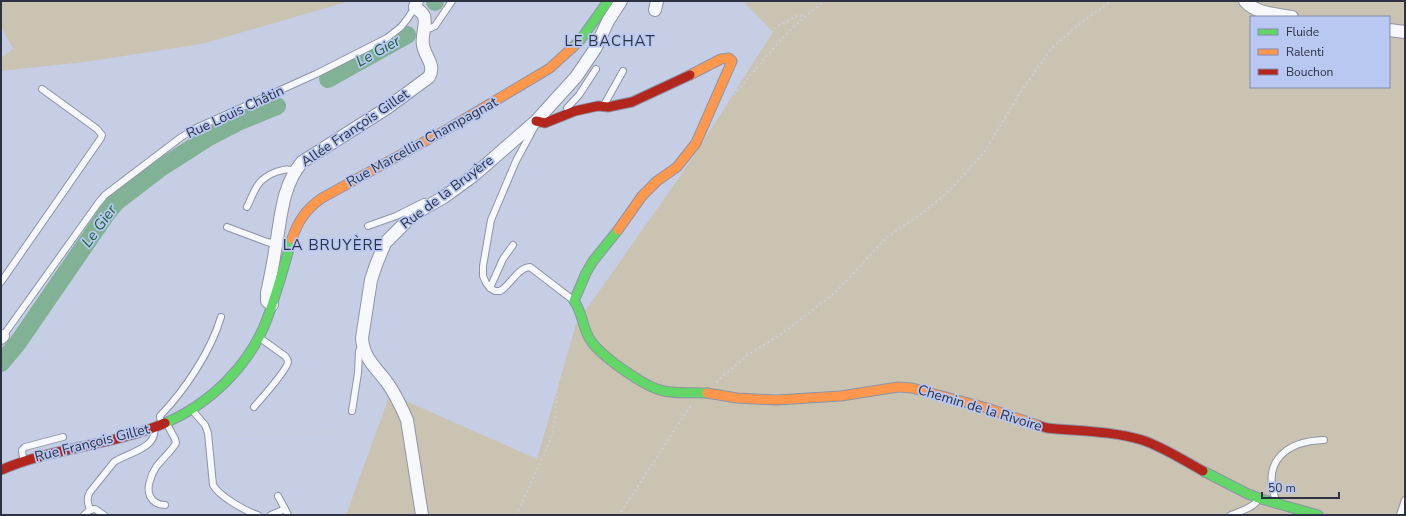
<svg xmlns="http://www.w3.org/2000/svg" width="1406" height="516" viewBox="0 0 1406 516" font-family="'Nunito Sans',sans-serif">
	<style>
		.green { fill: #cac3b2; fill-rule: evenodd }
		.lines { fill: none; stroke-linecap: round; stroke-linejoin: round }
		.river { stroke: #81b295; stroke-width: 18 }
		.lane-casing { stroke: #8e94a6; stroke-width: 8 }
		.street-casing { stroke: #8e94a6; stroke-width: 14 }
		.fast-casing { stroke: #8e94a6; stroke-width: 11 }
		.slow-casing { stroke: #8e94a6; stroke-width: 11 }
		.jam-casing { stroke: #8e94a6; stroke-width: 11 }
		.path { stroke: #cbced5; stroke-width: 2; stroke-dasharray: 2 3; stroke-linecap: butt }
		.lane { stroke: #f6f8fb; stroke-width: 6 }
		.street { stroke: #f6f8fb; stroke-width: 12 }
		.fast { stroke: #63d668; stroke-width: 9 }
		.slow { stroke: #ff974d; stroke-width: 9 }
		.jam { stroke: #b3261e; stroke-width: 9 }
		.labels { text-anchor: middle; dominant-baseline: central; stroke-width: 3.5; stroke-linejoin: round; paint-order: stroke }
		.street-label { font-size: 14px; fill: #2c3242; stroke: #b9c8f3 }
		.neighbourhood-label { font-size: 15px; letter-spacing: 1px; fill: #2c3242; stroke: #b9c8f3 }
		.water-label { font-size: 15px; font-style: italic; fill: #186130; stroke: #b9c8f3 }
	</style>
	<rect width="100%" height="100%" fill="#c6cee6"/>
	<g class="green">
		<polygon points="1,1 350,1 202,44 85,62 1,71 1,58 13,49 1,27"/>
		<path d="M743,1H1405V515H346L390,394L537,459L576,324L690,162L773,32ZM1251,17H1389V87H1251Z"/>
	</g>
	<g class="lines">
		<g class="river">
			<polyline points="435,2 435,1"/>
			<polyline points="328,79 407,35"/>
			<polyline points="1,363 17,344 107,213 116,202 159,169 209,137 238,122 277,106"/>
		</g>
		<g class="lane-casing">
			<g id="lane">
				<polyline points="423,30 431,28 435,26 452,1"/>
				<polyline points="604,105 623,71"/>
				<polyline points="567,108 579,95 596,69"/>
				<path d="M536,124L516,161L491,220L483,266V276L486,283L490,288L495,291H500C511,285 517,268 530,267L573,300"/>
				<path d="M247,207C255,190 257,179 276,172C283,170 288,168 294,171"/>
				<polyline points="368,226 396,216 424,202"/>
				<polyline points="227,227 267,242 276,244"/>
				<polyline points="1,282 101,138 102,135 97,129 42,89"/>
				<polyline points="490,288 503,259 513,245"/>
				<polyline points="3,336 99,202 105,195 180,138 194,129 316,74 387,38 401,27 408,18 415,7"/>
				<path d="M254,407C261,399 287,370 288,362C288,359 287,359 285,356L260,338"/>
				<path d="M192,410L205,425L208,433L213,485C219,496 245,511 258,515"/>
				<polyline points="352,411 358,373 359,351 362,346"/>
				<path d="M162,423L160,418V416C185,390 211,351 221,317"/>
				<polyline points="23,459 22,450 25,447 63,437"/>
				<polyline points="278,496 285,509"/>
				<path d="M1276,500C1261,461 1287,441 1324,440"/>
				<path d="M165,505C158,505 153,502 150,496C148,491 148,486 150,481C154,463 168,457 176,443L175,439L167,424"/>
				<path d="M90,510C88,503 86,499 90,492L114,462C125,454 157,448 154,430"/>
				<polyline points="84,515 90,510 95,509 104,515"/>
				<polyline points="271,515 285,509 288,515"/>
				<path d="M1231,515C1240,511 1253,508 1258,500"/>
				<polyline points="1400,515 1405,500"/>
			</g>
		</g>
		<g class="street-casing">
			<g id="street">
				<path d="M1245,1C1256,14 1277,14 1292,17"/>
				<polyline points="655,10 657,1"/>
				<polyline points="1389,30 1405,32"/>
				<path d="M272,305L267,301V293C270,279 273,265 275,251C281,220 281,187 302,162L387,108L429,77C436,65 425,57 423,45C421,35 427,25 424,16C422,12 418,10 415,7L417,1"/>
				<polyline points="1,338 3,336"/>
				<path d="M422,515L407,420C401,406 395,393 386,381C375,367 363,357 362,338L371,280L376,265L385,243L407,221L416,213L444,197L473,176L536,121L576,77L595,49L608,21L621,1"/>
			</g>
		</g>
		<g class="fast-casing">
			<g id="fast">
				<polyline points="573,47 581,39 608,1"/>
				<path d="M618,230L593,261L586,273L574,301C583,312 582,329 591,341C601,356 646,388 664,391C678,394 693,392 707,393"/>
				<path d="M165,423C210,404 250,365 267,319C277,293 284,266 292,239"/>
				<polyline points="1203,471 1248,494 1261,499 1318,515"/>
			</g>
		</g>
		<g class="slow-casing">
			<g id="slow">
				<polyline points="618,230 642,196 657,181 677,167 696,143 732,61 729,58 721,59 690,75"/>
				<path d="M292,239C298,221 306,209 322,198L451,127L550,68L573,47"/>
				<polyline points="707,393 737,398 776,400 841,396 898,387 912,388 987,408 1040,426"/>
			</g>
		</g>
		<g class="jam-casing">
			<g id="jam">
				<polyline points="536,121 545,123 575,111 598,106 608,107 632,102 690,75"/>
				<path d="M1040,426L1047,428C1077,431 1113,431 1142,440C1163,447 1183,460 1203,471"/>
				<path d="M1,470C54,447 112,446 165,423"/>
			</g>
		</g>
		<g class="path">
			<polyline points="743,54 778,26 797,16 800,15 803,17"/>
			<path d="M734,95C760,64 792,22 826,1"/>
			<polyline points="246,225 250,214"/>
			<path d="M304,242C322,234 340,223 361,226"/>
			<polyline points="716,382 749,354 783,333 837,291 887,237 921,214 949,191 985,151 1018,96 1051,49 1073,29 1111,1"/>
			<polyline points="230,395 247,409"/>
			<polyline points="254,414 278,435"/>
			<polyline points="215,429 236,435 314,434 337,431 350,418"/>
			<polyline points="516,515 548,446 553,431 555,420 560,353 567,317"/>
			<polyline points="617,515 621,512 691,405"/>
		</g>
		<use href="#lane" class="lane"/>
		<use href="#street" class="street"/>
		<use href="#fast" class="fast"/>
		<use href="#slow" class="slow"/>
		<use href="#jam" class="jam"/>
	</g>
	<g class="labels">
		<g class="street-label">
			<text transform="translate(235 112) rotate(-25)">Rue Louis Châtin</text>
			<text transform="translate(355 128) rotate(-34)">Allée François Gillet</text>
			<text transform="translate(422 142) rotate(-29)">Rue Marcellin Champagnat</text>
			<text transform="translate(447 192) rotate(-37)">Rue de la Bruyère</text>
			<text transform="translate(980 408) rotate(17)">Chemin de la Rivoire</text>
			<text transform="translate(92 443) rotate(-14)">Rue François Gillet</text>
		</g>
		<g class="neighbourhood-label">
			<text x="610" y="41">LE BACHAT</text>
			<text x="333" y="245">LA BRUYÈRE</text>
		</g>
		<g class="water-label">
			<text transform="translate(378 51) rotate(-29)">Le Gier</text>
			<text transform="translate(99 226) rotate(-54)">Le Gier</text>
		</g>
	</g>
	<rect width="1406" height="516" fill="none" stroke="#2c3242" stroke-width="4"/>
	<rect x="1250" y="16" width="140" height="72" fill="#b9c8f3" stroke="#818cac"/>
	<rect x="1258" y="29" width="20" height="6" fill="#63d668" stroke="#818cac"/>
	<text x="1286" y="36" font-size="12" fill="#2c3242">Fluide</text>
	<rect x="1258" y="49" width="20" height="6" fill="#ff974d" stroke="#818cac"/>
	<text x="1286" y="56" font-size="12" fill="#2c3242">Ralenti</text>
	<rect x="1258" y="69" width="20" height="6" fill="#b3261e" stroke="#818cac"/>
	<text x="1286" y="76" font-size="12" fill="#2c3242">Bouchon</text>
	<path d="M1262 492v6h77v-6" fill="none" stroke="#2c3242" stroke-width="2"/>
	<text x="1268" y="492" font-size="12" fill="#2c3242" stroke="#b9c8f3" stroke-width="3" paint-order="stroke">50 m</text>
</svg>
